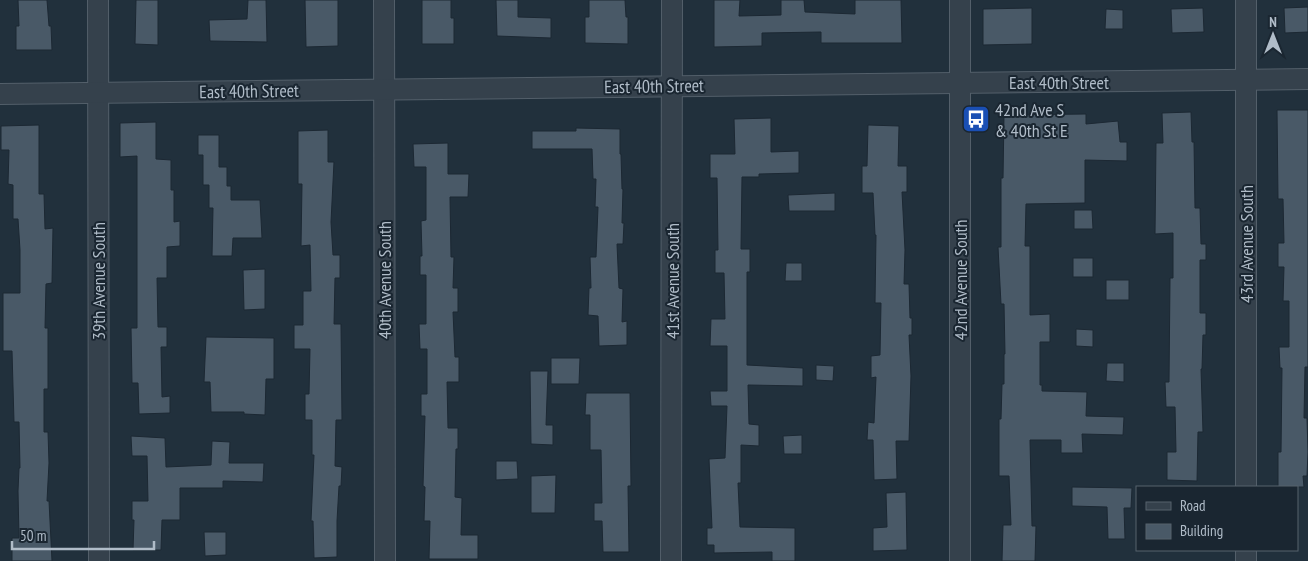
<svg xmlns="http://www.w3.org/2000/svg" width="1308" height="561" viewBox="0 0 1308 561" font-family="'PT Sans Narrow',sans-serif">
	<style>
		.building { fill: #495967; stroke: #1c2833 }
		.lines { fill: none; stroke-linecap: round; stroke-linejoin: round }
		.minor-casing { stroke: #535f6a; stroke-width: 22 }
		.minor { stroke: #35414c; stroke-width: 20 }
		.labels { text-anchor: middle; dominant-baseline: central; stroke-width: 4; stroke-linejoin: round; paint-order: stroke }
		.street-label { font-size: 18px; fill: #b0bcc8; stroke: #1a2631 }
		.poi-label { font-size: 18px; fill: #b0bcc8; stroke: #1a2631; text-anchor: start }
	</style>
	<rect width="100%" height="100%" fill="#21303c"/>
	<g class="building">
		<polygon points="18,0 47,0 49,26 51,26 52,50 16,50 16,26 19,26"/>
		<polygon points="136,0 158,0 158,45 135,44"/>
		<polygon points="248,0 266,0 267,42 210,41 209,20 247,19"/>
		<polygon points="305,0 338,0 338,46 306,47"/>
		<polygon points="422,0 451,0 451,18 454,18 454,44 422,44"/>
		<polygon points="496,0 518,0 518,17 551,18 551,38 497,36"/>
		<polygon points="589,0 625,0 626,17 628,17 628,44 585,43 585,17 589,17"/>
		<polygon points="714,0 740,0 739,16 781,15 781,0 804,0 805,12 855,14 855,0 901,0 902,43 821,43 821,32 762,33 762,46 714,47"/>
		<polygon points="1308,7 1308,32 1285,33 1284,8"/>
		<polygon points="1032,8 1032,44 983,45 983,9"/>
		<polygon points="1203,8 1204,32 1172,33 1171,9"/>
		<polygon points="1106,9 1123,10 1123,29 1105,29"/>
		<polygon points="1277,110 1308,110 1308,367 1305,367 1304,418 1307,418 1308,452 1307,476 1303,476 1304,487 1278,487 1278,452 1281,452 1282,368 1280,368 1279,347 1289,347 1289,301 1283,301 1284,267 1278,267 1278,243 1284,243 1283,199 1278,199"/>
		<polygon points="1191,112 1192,142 1194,142 1195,208 1200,208 1201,244 1206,244 1206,260 1200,260 1200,313 1206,313 1206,335 1203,335 1202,369 1201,369 1203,432 1198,432 1197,481 1167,480 1167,452 1176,452 1175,407 1166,407 1165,382 1169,382 1170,278 1173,278 1173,233 1155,234 1156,143 1163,143 1162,113"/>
		<polygon points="1086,114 1086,124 1118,121 1120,142 1127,142 1127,161 1085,160 1085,203 1026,204 1025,246 1030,246 1030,315 1050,314 1050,342 1040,342 1040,385 1042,385 1042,391 1087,392 1086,416 1124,417 1123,435 1082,434 1083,453 1061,453 1061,440 1030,440 1032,526 1036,526 1035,561 1002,561 1003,525 1011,525 1009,476 999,476 999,419 1001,419 1002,384 1004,384 1004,354 1005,354 1004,304 1001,304 998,247 1001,247 1001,178 1003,178 1004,115"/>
		<polygon points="771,118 771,152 799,151 799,173 759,174 759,177 742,177 741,249 750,249 750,272 747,272 747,365 803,368 803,386 748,385 749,424 759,425 759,446 741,445 741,483 738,483 740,527 795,528 795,561 772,561 772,552 714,553 714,545 707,545 707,528 712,528 709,459 725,458 727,406 711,406 710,391 727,391 727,346 710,346 711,319 725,319 724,273 715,273 715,250 718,250 717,178 710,178 710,154 735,154 734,119"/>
		<polygon points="156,122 156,159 171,160 171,190 174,190 174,222 180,221 180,246 167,247 167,278 157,278 158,327 167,327 167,347 161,347 162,397 170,396 170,413 139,414 138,383 132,383 131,328 137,328 137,156 120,157 120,123"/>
		<polygon points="39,125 39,194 44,194 45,229 53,228 52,283 46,284 45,328 48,328 48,389 44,389 44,432 48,432 49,463 47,501 49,501 52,561 12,561 12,538 19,538 18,491 19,468 20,468 19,422 14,422 12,351 3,351 3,293 20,293 20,250 18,219 13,219 13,185 8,184 9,150 1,150 1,126"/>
		<polygon points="868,125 899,126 898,166 907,166 907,192 902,192 905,250 904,284 909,284 910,318 912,318 912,335 909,335 911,376 909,441 896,441 897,479 874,480 873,440 867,440 868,422 874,423 876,377 871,378 871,356 880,355 881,303 875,303 876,235 875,235 873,193 862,193 862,166 867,166"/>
		<polygon points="576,128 620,129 620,154 621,154 622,189 623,189 622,223 624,223 623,244 617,244 619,288 623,289 622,322 627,321 627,345 599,346 598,316 588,315 589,288 591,288 590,257 596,257 598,207 595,207 596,179 593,179 592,149 532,149 532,131 576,131"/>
		<polygon points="328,130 328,162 334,162 331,222 333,255 340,255 340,278 335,278 334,324 341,324 342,420 336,420 335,466 342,467 341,486 339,486 337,521 337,557 314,558 313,521 311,521 314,455 312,455 312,420 305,420 305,394 309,394 310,349 294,349 294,325 303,325 303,291 311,291 310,245 301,246 302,184 298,184 298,131"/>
		<polygon points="198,135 219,135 219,167 227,167 227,186 231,186 231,200 260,200 262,238 233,238 232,256 212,256 213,208 209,208 209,185 203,185 203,155 198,155"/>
		<polygon points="448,143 448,174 469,174 468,197 450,197 451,257 454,257 453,288 458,288 458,312 453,312 455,357 459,357 459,382 447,382 448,428 458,428 458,449 456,449 455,497 462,498 461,535 478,535 478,559 429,559 430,521 424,521 425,487 423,486 425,416 421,416 421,394 427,394 427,349 420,349 419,324 426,324 426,275 420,275 420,256 422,256 421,221 426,220 426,167 414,167 413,144"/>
		<polygon points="835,193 835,211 789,211 788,195"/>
		<polygon points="1074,210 1092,210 1093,229 1074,229"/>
		<rect x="1073" y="258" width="20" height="19"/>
		<polygon points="786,263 802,263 802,281 785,281"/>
		<polygon points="265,269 265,309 244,310 243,270"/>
		<rect x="1106" y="280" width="23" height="20"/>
		<polygon points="1076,329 1093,330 1093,347 1076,346"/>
		<polygon points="206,337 274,338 274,379 266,379 265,415 244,414 244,412 211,412 210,382 204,382"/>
		<polygon points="551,358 580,358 579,384 551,384"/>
		<polygon points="1107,363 1124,363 1124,382 1106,381"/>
		<polygon points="816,365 834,366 833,381 816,380"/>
		<polygon points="530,371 548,371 546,425 553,425 553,445 531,444"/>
		<polygon points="586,393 630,393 631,486 628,486 629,552 603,552 602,521 594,521 594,503 602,503 601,450 590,450 590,415 585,415"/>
		<polygon points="802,435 802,454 784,454 783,436"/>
		<polygon points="131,436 165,438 166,467 211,465 212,441 230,442 229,463 264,463 263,482 223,481 223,488 180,488 180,520 162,520 161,550 133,550 134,520 132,520 132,501 148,501 147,456 132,456"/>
		<polygon points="496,461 517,461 518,479 496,480"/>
		<polygon points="556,475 555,513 531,513 531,476"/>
		<polygon points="1072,487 1132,488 1131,508 1124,508 1125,539 1108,539 1107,507 1072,506"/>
		<polygon points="906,492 907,550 873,551 873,528 887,527 886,493"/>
		<polygon points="204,532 226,532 226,555 205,556"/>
	</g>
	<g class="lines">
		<g class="minor-casing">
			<g id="minor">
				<polyline points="98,0 99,561"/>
				<polyline points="384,0 385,561"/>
				<polyline points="0,94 1308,79"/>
				<polyline points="1246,487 1246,0"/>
				<polyline points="671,561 672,0"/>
				<polyline points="960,561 960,0"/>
				<polyline points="1246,561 1246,550"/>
			</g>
		</g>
		<use href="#minor" class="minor"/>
	</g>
	<defs>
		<g id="bus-square" transform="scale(1.4375)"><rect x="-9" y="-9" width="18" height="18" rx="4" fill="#1a4fb4" stroke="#1a2631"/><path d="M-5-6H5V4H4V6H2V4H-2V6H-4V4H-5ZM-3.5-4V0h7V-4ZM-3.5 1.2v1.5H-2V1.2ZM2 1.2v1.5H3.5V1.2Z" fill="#fff"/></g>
	</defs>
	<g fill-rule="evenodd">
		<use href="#bus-square" x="976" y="119"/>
	</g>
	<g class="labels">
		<g class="street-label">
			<text x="1059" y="82">East 40th Street</text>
			<text transform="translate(654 86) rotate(-1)">East 40th Street</text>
			<text transform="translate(249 91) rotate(-1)">East 40th Street</text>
			<text transform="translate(1246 244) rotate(-90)">43rd Avenue South</text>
			<text transform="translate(384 280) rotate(-90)">40th Avenue South</text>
			<text transform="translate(960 280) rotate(-90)">42nd Avenue South</text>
			<text transform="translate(98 281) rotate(-90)">39th Avenue South</text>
			<text transform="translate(672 281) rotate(-90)">41st Avenue South</text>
		</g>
		<g class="poi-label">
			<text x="995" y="109">42nd Ave S<tspan x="995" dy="21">&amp; 40th St E</tspan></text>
		</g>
	</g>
	<rect x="1136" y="486" width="162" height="65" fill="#1a2631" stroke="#56626d"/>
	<rect x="1146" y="502" width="25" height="8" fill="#35414c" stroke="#56626d"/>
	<text x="1180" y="511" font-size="15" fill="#b0bcc8">Road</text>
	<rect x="1146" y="524" width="25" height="15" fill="#495967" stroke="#56626d"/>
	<text x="1180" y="536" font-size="15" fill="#b0bcc8">Building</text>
	<g transform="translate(1273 35)" stroke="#1a2631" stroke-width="4" paint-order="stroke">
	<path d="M0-4L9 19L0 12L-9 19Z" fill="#b0bcc8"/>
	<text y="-8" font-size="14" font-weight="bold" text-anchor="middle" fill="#b0bcc8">N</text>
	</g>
	<path d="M12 541v8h142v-8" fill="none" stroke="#b0bcc8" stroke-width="2.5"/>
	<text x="20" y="541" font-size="15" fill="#b0bcc8" stroke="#1a2631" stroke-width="4" paint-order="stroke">50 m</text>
</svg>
